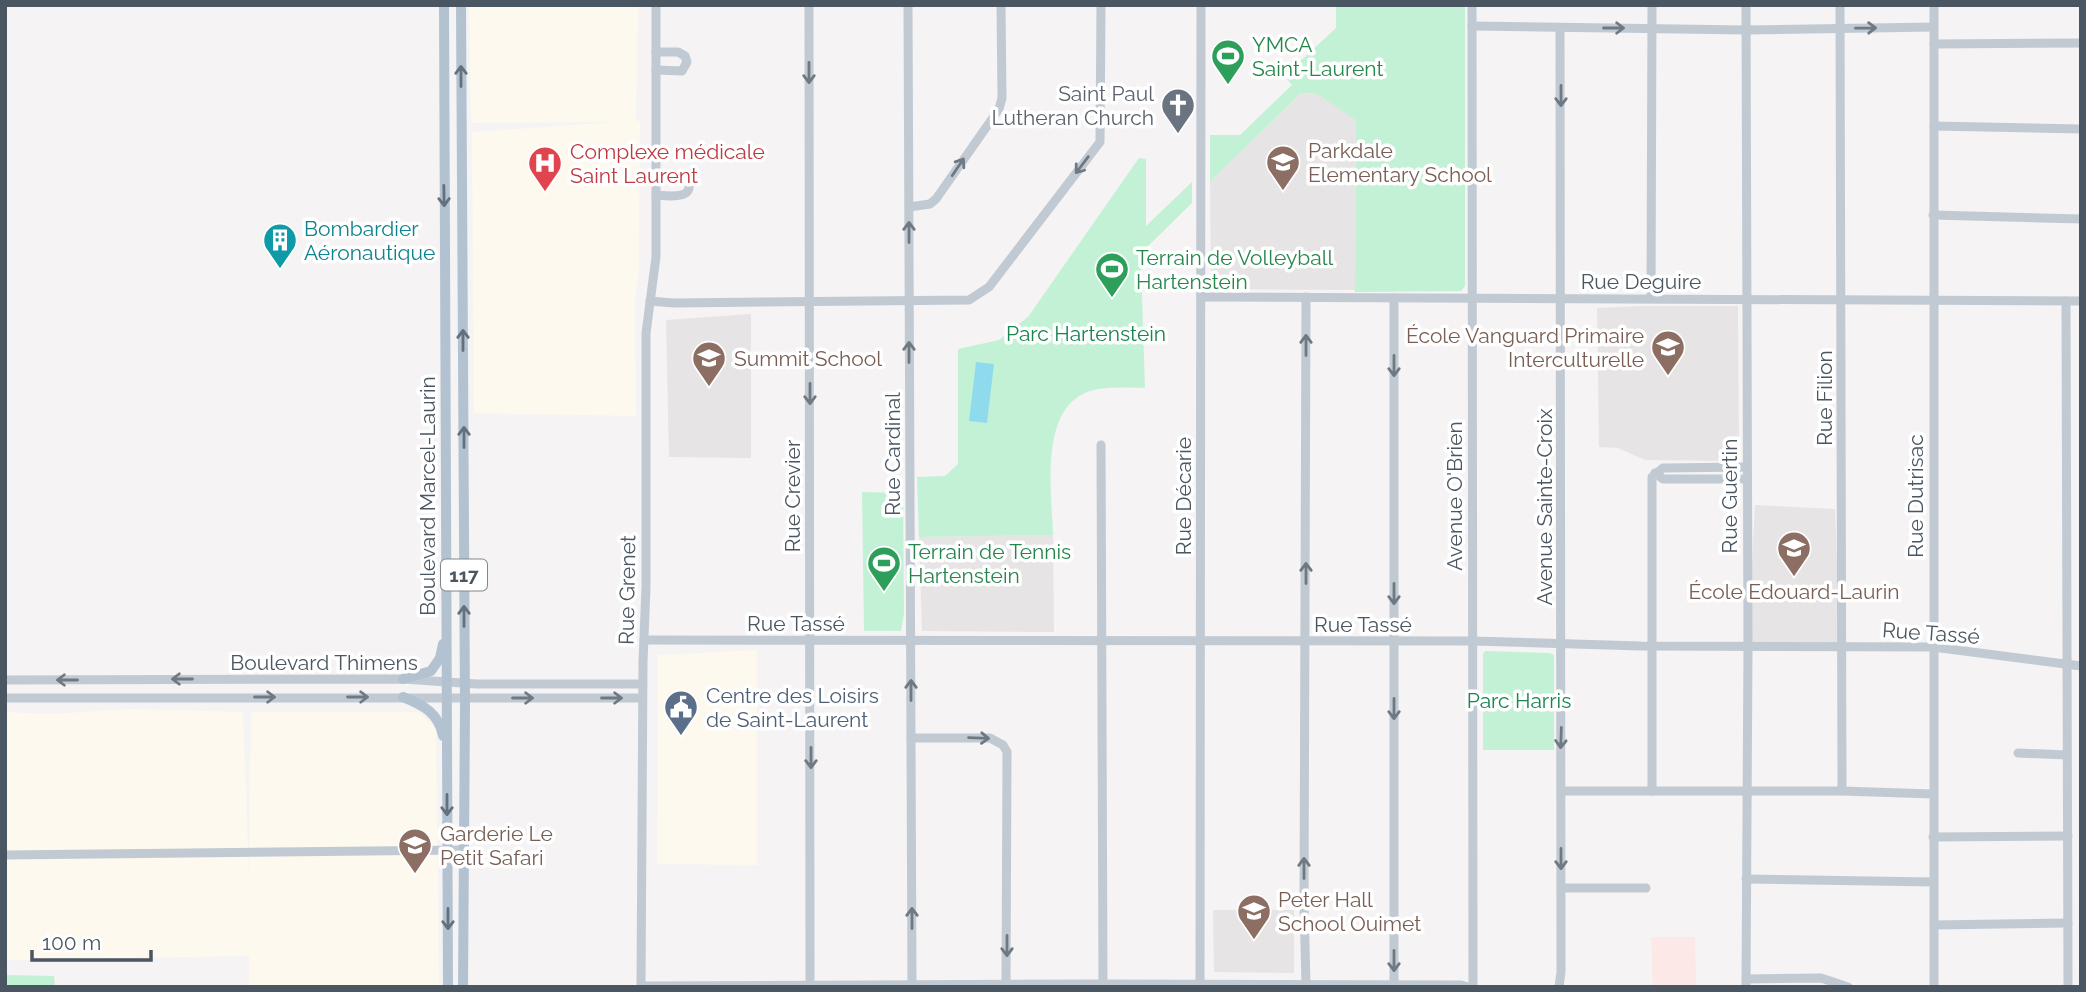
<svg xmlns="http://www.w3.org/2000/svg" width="2086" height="992" viewBox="0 0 2086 992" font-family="Raleway,sans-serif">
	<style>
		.commercial { fill: #fdf9ef }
		.education { fill: #e6e4e5 }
		.medical { fill: #fce8e6 }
		.green { fill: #c3f1d5 }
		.water { fill: #90daee }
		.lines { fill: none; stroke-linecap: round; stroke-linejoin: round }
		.minor { stroke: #c1cad2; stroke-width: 9 }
		.major { stroke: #b3c2d1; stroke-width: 10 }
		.oneway { stroke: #6e7983 }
		.oneway2 { stroke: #64717d }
		.labels { text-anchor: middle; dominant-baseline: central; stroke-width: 7; stroke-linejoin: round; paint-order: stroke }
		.shield { fill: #fff; stroke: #808990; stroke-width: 2 }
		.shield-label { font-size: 19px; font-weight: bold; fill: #4a5661 }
		.leisure-label { font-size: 21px; fill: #27864d; stroke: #fff; text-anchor: start }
		.worship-label { font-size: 21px; fill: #5b616d; stroke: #fff; text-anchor: end }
		.education-label { font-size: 21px; fill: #785e54; stroke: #fff; text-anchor: start }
		.health-label { font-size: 21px; fill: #be3a42; stroke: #fff; text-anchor: start }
		.culture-label { font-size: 21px; fill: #0d838f; stroke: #fff; text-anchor: start }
		.street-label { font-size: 21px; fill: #4a5661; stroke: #fff }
		.park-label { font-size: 21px; fill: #17864f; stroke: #fff }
		.service-label { font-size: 21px; fill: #4e5e75; stroke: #fff; text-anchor: start }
	</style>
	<rect width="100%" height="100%" fill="#f5f3f3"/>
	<g class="commercial">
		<polygon points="469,5 638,5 636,121 640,121 639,266 635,303 636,416 474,413 472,132 617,122 471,123"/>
		<polygon points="757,650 757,865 657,864 658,655"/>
		<polygon points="131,709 243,712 249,877 251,712 419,712 436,729 439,987 249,987 249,956 5,960 5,712 49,714"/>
	</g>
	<g class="education">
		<polygon points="1301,93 1317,94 1356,119 1355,290 1211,289 1210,182"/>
		<polygon points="1640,306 1738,306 1739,461 1645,460 1618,448 1599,447 1597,308"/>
		<polygon points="751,314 751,458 669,457 666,320"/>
		<polygon points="1755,505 1835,509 1840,646 1748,647"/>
		<polygon points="1053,535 1054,632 922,631 919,537"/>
		<polygon points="1213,910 1294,910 1294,973 1214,972"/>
	</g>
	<polygon class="medical" points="1651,937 1695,937 1696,987 1653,987"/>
	<g class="green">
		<polygon points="1336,5 1465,5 1465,286 1461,291 1355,292 1356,120 1317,94 1301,93 1210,182 1210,135 1240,135 1292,85 1285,76 1285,61 1293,68 1336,28"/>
		<path d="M1139,158L1146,159V226L1192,182V203L1144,250L1141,268L1145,388C1127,388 1106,386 1090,391C1038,408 1052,493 1053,535L919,537L917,477L945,476L958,464V349L999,340L1028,317Z"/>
		<polygon points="862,492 903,493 904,613 901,631 864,631"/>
		<polygon points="1485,651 1550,653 1554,655 1554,750 1483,750 1483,654"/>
		<polygon points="5,975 54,976 55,987 5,987"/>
	</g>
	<polygon class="water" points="976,362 994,364 987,423 969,421"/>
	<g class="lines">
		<g class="minor">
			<polyline points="656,5 656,257 646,333 646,587 643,662 641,986 1096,984 1461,985 1468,987"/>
			<polyline points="809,5 810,987"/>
			<polyline points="908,5 912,987"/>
			<polyline points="1472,5 1473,987"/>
			<polyline points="1746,5 1748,647 1746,987"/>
			<polyline points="1840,5 1842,791"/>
			<polyline points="1934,5 1934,987"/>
			<polyline points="1472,26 1746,30 1934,27"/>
			<polyline points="1934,44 2081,43"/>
			<polyline points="656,70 682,71 687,62 685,56 678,52 656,52"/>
			<polyline points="1934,126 2081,129"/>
			<path d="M656,195C669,196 695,200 688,180L679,177L656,176"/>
			<polyline points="909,207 930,204 936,199 999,109 1002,98 1001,5"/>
			<polyline points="1933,215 2081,219"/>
			<polyline points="1201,297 2081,301"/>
			<polyline points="1394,298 1394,987"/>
			<polyline points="1651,298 1652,5"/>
			<polyline points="650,301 673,303 969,300 989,287 1100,142 1101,5"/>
			<polyline points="2066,301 2068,987"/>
			<polyline points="1101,445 1103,987"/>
			<polyline points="1655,473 1663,479 1746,479"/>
			<polyline points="644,640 1472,641 1641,646 1933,647 2081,666"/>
			<polyline points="5,680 403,679 477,684 642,684"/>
			<polyline points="5,698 642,698"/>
			<polyline points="911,738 990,738 1003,745 1007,752 1006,987"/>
			<polyline points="2018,753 2067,755"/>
			<polyline points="1562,791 1842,791 1933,794"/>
			<polyline points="1652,791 1652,477 1663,468 1747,467"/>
			<polyline points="1933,837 2068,836"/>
			<polyline points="5,855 463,850"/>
			<polyline points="1746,879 1933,882"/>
			<polyline points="1561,888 1646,888"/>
			<polyline points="1934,925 2068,923"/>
			<polyline points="1746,979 1821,978 1848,987"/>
			<polyline points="1306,985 1304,905 1306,297"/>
			<polyline points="1200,987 1201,5"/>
			<polyline points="1559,987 1561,972 1560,28"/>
		</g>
		<g class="major">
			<polyline points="444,5 448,987"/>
			<polyline points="461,5 465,708 463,987"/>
			<polyline points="403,679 431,671 440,658 443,644"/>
			<path d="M403,697C423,705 439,713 443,736"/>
		</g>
	</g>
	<defs><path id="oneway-shaft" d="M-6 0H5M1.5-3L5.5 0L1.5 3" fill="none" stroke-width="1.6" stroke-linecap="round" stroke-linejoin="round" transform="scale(1.75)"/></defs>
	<g class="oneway">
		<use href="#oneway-shaft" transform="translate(1614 28)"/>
		<use href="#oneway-shaft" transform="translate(1866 28) rotate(-1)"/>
		<use href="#oneway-shaft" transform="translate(809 73) rotate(90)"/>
		<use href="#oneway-shaft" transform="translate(1561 96) rotate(90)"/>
		<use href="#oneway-shaft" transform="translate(1082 165) rotate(127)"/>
		<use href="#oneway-shaft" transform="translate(958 167) rotate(-56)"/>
		<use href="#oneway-shaft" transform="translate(909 232) rotate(-90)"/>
		<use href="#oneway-shaft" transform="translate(1306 345) rotate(-90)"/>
		<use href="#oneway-shaft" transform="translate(909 352) rotate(-90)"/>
		<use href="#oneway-shaft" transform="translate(1394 366) rotate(90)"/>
		<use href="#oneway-shaft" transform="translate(810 394) rotate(90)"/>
		<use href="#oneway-shaft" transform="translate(1306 573) rotate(-90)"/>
		<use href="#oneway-shaft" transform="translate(1394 594) rotate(90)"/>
		<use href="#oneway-shaft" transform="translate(182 679) rotate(180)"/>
		<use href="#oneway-shaft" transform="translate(67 680) rotate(180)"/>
		<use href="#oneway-shaft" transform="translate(911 690) rotate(-90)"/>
		<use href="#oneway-shaft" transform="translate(265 697)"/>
		<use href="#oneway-shaft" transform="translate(358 697)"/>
		<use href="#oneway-shaft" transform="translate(523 698)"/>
		<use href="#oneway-shaft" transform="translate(612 698)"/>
		<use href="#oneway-shaft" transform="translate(1394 709) rotate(90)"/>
		<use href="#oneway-shaft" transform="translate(979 738) rotate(2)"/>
		<use href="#oneway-shaft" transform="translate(1561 738) rotate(92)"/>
		<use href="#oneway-shaft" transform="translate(811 758) rotate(90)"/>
		<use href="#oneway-shaft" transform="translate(1561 859) rotate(90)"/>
		<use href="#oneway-shaft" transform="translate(1304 868) rotate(-90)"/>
		<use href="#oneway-shaft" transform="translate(912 918) rotate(-90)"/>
		<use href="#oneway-shaft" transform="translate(1007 946) rotate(90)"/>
		<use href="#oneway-shaft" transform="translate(1394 961) rotate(90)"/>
	</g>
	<g class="oneway2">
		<use href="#oneway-shaft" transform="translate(461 76) rotate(-90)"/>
		<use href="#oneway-shaft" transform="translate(444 196) rotate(89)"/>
		<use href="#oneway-shaft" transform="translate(463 340) rotate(-90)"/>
		<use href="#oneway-shaft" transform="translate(464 437) rotate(-90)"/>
		<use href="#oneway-shaft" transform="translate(464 616) rotate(-90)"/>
		<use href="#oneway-shaft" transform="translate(447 805) rotate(90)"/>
		<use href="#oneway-shaft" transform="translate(448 919) rotate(90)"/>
	</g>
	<defs>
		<g id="stadium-pin" transform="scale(1.75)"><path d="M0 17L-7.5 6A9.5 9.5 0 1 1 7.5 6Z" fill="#2e9e5b" stroke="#fff"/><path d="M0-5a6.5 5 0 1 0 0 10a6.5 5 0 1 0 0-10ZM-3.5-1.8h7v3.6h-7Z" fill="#fff"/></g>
		<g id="church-pin" transform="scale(1.75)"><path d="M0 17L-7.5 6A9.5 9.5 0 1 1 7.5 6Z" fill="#6b7280" stroke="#fff"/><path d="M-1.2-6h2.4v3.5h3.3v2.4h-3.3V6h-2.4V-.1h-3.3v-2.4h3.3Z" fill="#fff"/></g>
		<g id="school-pin" transform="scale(1.75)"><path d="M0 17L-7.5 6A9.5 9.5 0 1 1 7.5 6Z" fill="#8d6e63" stroke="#fff"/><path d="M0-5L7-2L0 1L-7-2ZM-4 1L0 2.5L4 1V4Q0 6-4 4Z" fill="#fff"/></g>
		<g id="hospital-pin" transform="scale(1.75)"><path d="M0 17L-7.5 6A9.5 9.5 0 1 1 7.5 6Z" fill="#e0444e" stroke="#fff"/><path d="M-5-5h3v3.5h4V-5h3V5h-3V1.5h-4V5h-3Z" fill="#fff"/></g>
		<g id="building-pin" transform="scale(1.75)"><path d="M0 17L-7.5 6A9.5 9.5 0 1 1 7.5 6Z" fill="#0f9aa8" stroke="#fff"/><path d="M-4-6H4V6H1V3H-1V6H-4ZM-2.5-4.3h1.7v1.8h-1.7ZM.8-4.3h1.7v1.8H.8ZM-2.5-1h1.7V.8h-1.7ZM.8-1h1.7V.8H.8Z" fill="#fff"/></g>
		<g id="civic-pin" transform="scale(1.75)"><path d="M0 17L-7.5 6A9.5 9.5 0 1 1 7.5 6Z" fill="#5c6f8a" stroke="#fff"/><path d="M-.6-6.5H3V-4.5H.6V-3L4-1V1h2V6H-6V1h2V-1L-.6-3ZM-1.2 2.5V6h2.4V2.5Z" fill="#fff"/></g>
	</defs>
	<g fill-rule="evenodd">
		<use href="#stadium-pin" x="1228" y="56"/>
		<use href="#church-pin" x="1178" y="105"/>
		<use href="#school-pin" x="1283" y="162"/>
		<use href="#hospital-pin" x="545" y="163"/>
		<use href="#building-pin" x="280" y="240"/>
		<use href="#stadium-pin" x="1112" y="269"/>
		<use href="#school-pin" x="1668" y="347"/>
		<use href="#school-pin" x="709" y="358"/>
		<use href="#school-pin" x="1794" y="548"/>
		<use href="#stadium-pin" x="884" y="563"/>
		<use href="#civic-pin" x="681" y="707"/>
		<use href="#school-pin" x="415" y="845"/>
		<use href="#school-pin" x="1254" y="911"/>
	</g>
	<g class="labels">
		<rect class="shield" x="441" y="559.5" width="46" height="31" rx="5"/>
		<g class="shield-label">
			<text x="464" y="575">117</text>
		</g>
		<g class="leisure-label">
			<text x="1252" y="44">YMCA<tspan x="1252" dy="24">Saint-Laurent</tspan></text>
			<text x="1136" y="257">Terrain de Volleyball<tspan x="1136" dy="24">Hartenstein</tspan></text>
			<text x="908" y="551">Terrain de Tennis<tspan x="908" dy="24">Hartenstein</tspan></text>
		</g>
		<g class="worship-label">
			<text x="1154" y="93">Saint Paul<tspan x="1154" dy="24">Lutheran Church</tspan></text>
		</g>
		<g class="education-label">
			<text x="1308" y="150">Parkdale<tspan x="1308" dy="24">Elementary School</tspan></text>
			<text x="1644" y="335" text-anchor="end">École Vanguard Primaire<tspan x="1644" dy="24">Interculturelle</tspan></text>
			<text x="734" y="358">Summit School</text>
			<text x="1794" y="591" text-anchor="middle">École Edouard-Laurin</text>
			<text x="440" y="833">Garderie Le<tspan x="440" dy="24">Petit Safari</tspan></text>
			<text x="1278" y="899">Peter Hall<tspan x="1278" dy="24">School Ouimet</tspan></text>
		</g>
		<g class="health-label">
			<text x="570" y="151">Complexe médicale<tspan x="570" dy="24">Saint Laurent</tspan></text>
		</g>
		<g class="culture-label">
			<text x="304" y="228">Bombardier<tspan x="304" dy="24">Aéronautique</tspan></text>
		</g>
		<g class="street-label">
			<text x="1641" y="281">Rue Deguire</text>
			<text transform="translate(1824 398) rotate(-90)">Rue Filion</text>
			<text transform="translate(892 454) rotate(-90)">Rue Cardinal</text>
			<text transform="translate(427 496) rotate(-90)">Boulevard Marcel-Laurin</text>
			<text transform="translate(792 496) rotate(-90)">Rue Crevier</text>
			<text transform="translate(1183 496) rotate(-90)">Rue Décarie</text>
			<text transform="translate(1454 496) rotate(-90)">Avenue O'Brien</text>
			<text transform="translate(1729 496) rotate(-90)">Rue Guertin</text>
			<text transform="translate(1915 496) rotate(-90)">Rue Dutrisac</text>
			<text transform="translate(1544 507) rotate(-90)">Avenue Sainte-Croix</text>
			<text transform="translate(627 590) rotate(-89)">Rue Grenet</text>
			<text x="796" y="623">Rue Tassé</text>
			<text x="1363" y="624">Rue Tassé</text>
			<text transform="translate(1931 633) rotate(4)">Rue Tassé</text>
			<text x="324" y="662">Boulevard Thimens</text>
		</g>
		<g class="park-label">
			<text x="1086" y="333">Parc Hartenstein</text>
			<text x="1519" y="700">Parc Harris</text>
		</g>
		<g class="service-label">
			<text x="706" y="695">Centre des Loisirs<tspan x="706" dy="24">de Saint-Laurent</tspan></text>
		</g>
	</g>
	<rect width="2086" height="992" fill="none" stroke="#4a5661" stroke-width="14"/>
	<path d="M32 950v10h119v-10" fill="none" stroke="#4a5661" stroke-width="3.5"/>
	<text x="42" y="950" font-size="21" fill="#4a5661" stroke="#ffffff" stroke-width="5" paint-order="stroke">100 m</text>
</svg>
